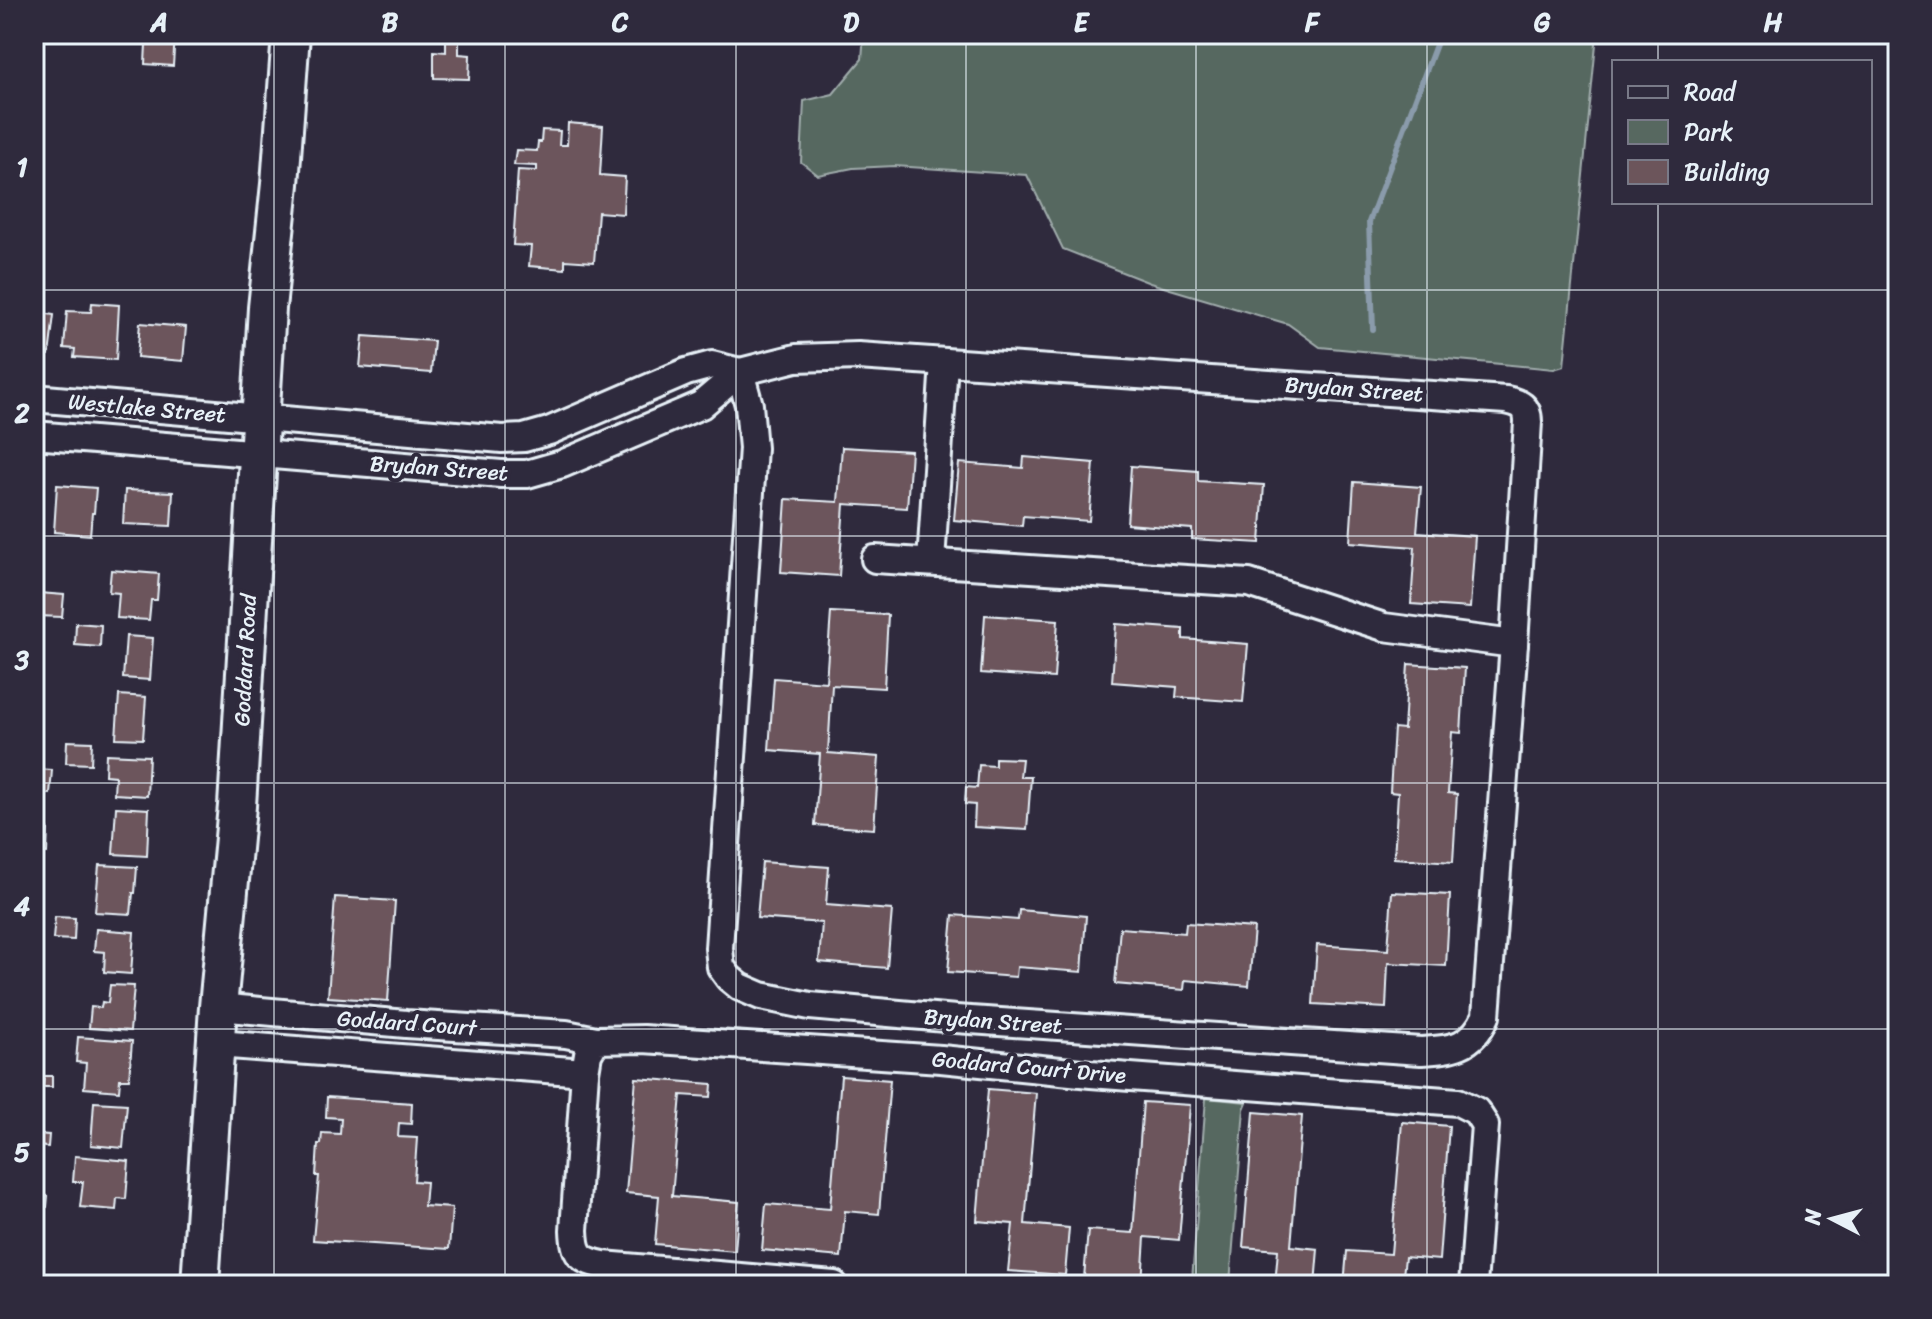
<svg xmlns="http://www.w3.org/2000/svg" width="1932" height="1319" viewBox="0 0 1932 1319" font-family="Sriracha,sans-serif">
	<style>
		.green { fill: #576860; stroke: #a0acac; stroke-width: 2 }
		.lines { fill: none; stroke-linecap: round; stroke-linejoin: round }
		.stream { stroke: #8a9bab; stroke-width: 6 }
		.building { fill: #6c555b; stroke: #e8f1f8; stroke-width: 2 }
		.minor-casing { stroke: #e8f1f8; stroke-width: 32 }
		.secondary-casing { stroke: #e8f1f8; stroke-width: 42 }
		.minor { stroke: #2f2a3d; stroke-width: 26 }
		.secondary { stroke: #2f2a3d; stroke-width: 36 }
		.grid { fill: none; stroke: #e8f1f8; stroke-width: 2; stroke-opacity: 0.55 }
		.labels { text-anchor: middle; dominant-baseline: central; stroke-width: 8; stroke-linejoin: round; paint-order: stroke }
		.street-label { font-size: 22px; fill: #e8f1f8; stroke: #2f2a3d }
		.neatline { fill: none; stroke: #e8f1f8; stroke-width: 3 }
		.grid-label { font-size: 26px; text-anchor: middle; font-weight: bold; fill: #e8f1f8 }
	</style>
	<rect width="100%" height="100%" fill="#2f2a3d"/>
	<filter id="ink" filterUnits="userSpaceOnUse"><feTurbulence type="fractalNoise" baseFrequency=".0125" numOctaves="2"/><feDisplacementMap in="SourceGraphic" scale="16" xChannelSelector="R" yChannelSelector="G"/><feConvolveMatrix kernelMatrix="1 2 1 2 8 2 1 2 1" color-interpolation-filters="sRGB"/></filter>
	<g filter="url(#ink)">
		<g class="green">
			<polygon points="864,34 1597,34 1564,366 1554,369 1320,347 1288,324 1150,283 1063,249 1027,175 895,166 853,168 818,175 801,162 804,101 833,94 862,59"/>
			<polygon points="1206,1098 1247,1102 1244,1109 1230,1283 1192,1280"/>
		</g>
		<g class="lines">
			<polyline class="stream" points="1373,329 1369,222 1440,34"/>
		</g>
		<g class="building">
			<polygon points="135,34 175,34 173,66 145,64 146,44 134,43"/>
			<polygon points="446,37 459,37 459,54 470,55 469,79 434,78 434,51 446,52"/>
			<polygon points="568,123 603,126 600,175 625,177 623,214 598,212 594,262 565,260 565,269 529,266 531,246 513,245 518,170 537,171 537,166 514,165 516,150 537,151 538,142 541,142 542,130 560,131 559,145 567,145"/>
			<polygon points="92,303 119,305 116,360 74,357 75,349 64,348 67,311 91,312"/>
			<polygon points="34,312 54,315 49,355 34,353"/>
			<polygon points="140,323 186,327 183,361 137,357"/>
			<polygon points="363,336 434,341 431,373 360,367"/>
			<polygon points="842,447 911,451 907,508 844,504 839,576 781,572 786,499 838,502"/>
			<polygon points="1024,457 1094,463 1089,521 1023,516 1022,526 954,520 959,463 1023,468"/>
			<polygon points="1131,466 1198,471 1198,481 1264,485 1260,543 1192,539 1192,529 1127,524"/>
			<polygon points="1354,482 1421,487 1417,532 1475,536 1470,608 1411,604 1415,547 1350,542"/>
			<polygon points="57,485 96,488 94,513 92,513 90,535 54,532"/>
			<polygon points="125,490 173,492 171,526 123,524"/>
			<polygon points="111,570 159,574 157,600 151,600 149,620 117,618 119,593 109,592"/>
			<polygon points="39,593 64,595 62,617 38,616"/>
			<polygon points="831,612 888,615 884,688 832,685 828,753 879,757 874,829 815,825 820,754 769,750 774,678 826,682"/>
			<polygon points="985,615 1058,620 1054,678 981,673"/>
			<polygon points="76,623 101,625 100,647 75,645"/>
			<polygon points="1116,624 1183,629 1183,639 1248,644 1243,702 1176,697 1177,687 1112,682"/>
			<polygon points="126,636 153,638 150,680 123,678"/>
			<polygon points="1408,664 1465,668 1461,733 1452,732 1448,793 1457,794 1453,862 1394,858 1398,793 1390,792 1394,728 1404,729"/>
			<polygon points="119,695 146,697 143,739 116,738"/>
			<polygon points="67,741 92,742 91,764 66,763"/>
			<polygon points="106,754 149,756 147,796 114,794 115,776 105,775"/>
			<polygon points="995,758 1022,759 1020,777 1031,777 1027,830 974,827 975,805 965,804 966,787 977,788 979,765 995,766"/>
			<polygon points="34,769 52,770 50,794 34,793"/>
			<polygon points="116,807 149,809 147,856 113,854"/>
			<polygon points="34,827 48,828 47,853 34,852"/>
			<polygon points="762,862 829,867 826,905 892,910 887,968 819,962 822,923 757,918"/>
			<polygon points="99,865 137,867 135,893 133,893 131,914 95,912"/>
			<polygon points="1392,892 1450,895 1446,966 1388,963 1386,1008 1313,1004 1317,945 1388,950"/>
			<polygon points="335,897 395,901 388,1001 328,997"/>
			<polygon points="1019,910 1086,916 1082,972 1017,967 1016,977 948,972 953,915 1018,920"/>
			<polygon points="55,917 75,918 74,940 53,939"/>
			<polygon points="1186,923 1254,928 1249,986 1185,980 1184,990 1115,984 1120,928 1185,933"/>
			<polygon points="96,929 134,932 131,974 104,972 105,952 94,951"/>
			<polygon points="110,985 134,986 130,1031 89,1028 91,1007 101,1008 102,1002 108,1003"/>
			<polygon points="78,1037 132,1041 129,1079 120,1079 119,1091 84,1088 86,1063 76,1062"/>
			<polygon points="44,1076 52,1076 52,1087 43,1087"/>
			<polygon points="841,1076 890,1080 879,1214 845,1211 841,1257 762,1250 766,1204 830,1209"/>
			<polygon points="636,1078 712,1084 711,1097 681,1095 672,1196 739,1202 735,1251 655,1244 659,1196 626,1193"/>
			<polygon points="988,1089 1036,1093 1025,1224 1069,1228 1065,1275 1008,1271 1013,1224 977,1221"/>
			<polygon points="327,1097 412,1103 411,1124 399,1123 398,1137 417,1138 414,1181 426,1182 424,1206 452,1208 449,1249 313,1240 319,1176 316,1176 318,1144 321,1144 322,1133 340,1134 341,1118 326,1117"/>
			<polygon points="94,1102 127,1104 123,1148 91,1145"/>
			<polygon points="1143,1102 1190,1105 1179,1240 1145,1237 1142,1283 1084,1278 1088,1230 1133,1233"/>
			<polygon points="1254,1112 1302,1116 1291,1246 1318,1249 1315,1285 1275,1285 1278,1250 1243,1247"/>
			<polygon points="1402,1122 1449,1126 1439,1260 1405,1257 1402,1285 1344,1285 1347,1251 1391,1254"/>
			<polygon points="36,1134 49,1135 48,1147 35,1146"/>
			<polygon points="75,1156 129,1161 126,1199 117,1198 116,1210 80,1207 83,1182 73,1182"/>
			<polygon points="34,1195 48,1196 47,1207 34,1206"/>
		</g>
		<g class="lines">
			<g class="minor-casing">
				<g id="minor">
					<polyline points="34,398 502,439 524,438 549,431 686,372 712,365 740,372"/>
					<path d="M34,435L501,474H527L562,464L701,405L740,372L796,358L858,356L1506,400C1520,403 1528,406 1528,422L1514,644L1486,1016C1472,1048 1452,1049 1421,1051L956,1019L810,1006L761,996L740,987L729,978L721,967L719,948L753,448L749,405L740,372"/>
					<polyline points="875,559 1249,583 1384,627 1514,644"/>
					<polyline points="931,562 944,362"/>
					<polyline points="218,1007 406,1024 566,1034 596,1040"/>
					<polyline points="217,1044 585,1072"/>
					<path d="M834,1285L603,1265C579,1260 575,1254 574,1230L585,1072L588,1054L596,1040L643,1039L941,1059L1091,1074L1458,1102L1476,1111L1485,1125L1473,1285"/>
				</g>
			</g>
			<g class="secondary-casing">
				<polyline id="secondary" points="200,1285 218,1007 237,806 267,308 280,184 291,34"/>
			</g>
			<use href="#minor" class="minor"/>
			<use href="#secondary" class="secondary"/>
		</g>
	</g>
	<path class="grid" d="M274,34V1285M505,34V1285M736,34V1285M966,34V1285M1196,34V1285M1427,34V1285M1658,34V62M1658,202V1285M34,290H1898M34,536H1898M34,783H1898M34,1029H1898"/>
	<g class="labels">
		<g class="street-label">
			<text transform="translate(1354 389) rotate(4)">Brydan Street</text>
			<text transform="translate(147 408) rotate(5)">Westlake Street</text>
			<text transform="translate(439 468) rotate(4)">Brydan Street</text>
			<text transform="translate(245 660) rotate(-87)">Goddard Road</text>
			<text transform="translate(993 1021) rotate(4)">Brydan Street</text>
			<text transform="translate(407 1023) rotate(4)">Goddard Court</text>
			<text transform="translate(1029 1067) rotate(5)">Goddard Court Drive</text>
		</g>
	</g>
	<rect width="1932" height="1319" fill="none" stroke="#2f2a3d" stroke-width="88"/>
	<rect x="1612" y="60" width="260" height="144" fill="#2f2a3d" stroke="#797a88" stroke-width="2"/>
	<rect x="1628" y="86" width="40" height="12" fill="#2f2a3d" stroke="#797a88" stroke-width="2"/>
	<text x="1684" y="100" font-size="24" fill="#e8f1f8">Road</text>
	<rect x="1628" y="120" width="40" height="24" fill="#576860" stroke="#797a88" stroke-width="2"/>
	<text x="1684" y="140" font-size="24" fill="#e8f1f8">Park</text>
	<rect x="1628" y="160" width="40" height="24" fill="#6c555b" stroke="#797a88" stroke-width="2"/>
	<text x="1684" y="180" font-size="24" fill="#e8f1f8">Building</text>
	<g transform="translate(1832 1219) rotate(276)" stroke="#2f2a3d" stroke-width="6" paint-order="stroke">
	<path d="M0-6L14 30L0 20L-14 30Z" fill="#e8f1f8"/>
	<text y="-12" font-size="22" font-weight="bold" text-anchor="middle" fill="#e8f1f8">N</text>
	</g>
	<rect x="44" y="44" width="1844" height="1231" class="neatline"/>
	<g class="grid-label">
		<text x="159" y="31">A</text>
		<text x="390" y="31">B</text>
		<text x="620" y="31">C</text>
		<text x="851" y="31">D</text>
		<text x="1081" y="31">E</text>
		<text x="1312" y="31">F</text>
		<text x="1542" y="31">G</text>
		<text x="1773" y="31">H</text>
		<text x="22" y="176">1</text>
		<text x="22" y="422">2</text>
		<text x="22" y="669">3</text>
		<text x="22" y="915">4</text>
		<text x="22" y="1161">5</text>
	</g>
</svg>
